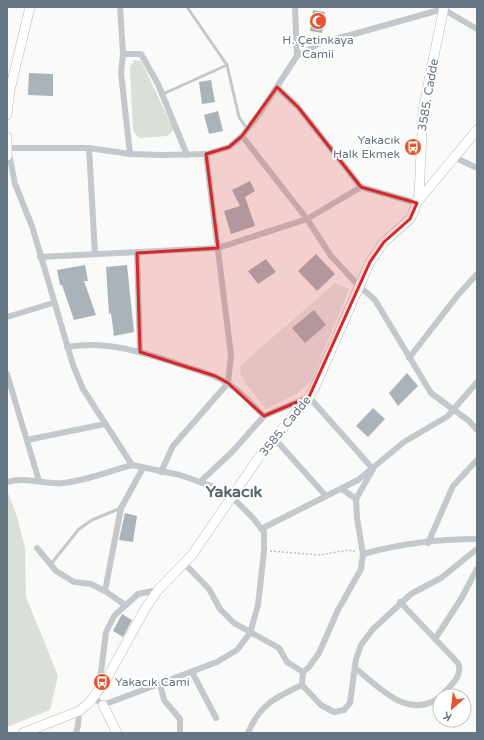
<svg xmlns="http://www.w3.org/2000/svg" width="484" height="740" viewBox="0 0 484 740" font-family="'Varela Round',sans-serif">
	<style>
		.built { fill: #e8e9e9 }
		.green { fill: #dadfd7 }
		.building { fill: #aab3b9 }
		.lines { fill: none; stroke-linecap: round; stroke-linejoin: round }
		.secondary-casing { stroke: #b3babf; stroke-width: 10 }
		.path { stroke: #bbbfc2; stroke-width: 1.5; stroke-dasharray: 2 2; stroke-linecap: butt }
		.lane { stroke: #c3c8cc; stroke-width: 3 }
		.street { stroke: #c3c8cc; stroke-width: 6 }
		.secondary { stroke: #fff; stroke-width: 9 }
		.marked { fill: #d62828; fill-opacity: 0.2; stroke: #d62828; stroke-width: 3; stroke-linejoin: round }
		.labels { text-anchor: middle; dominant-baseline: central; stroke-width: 4; stroke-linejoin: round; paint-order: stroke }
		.poi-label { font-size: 12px; fill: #657683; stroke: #fff }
		.street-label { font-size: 12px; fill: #657683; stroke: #fff }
		.district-label { font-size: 16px; font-weight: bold; fill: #57646e; stroke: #fff }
	</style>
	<rect width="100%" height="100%" fill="#fafaf8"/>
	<polygon class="built" points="335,283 349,289 311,381 298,393 266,409 247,385 241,375 240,366"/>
	<g class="green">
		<polygon points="134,60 141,61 174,130 167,136 139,138 133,131 130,67"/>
		<polygon points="7,490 17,517 25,548 26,597 58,676 50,710 7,727"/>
	</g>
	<g class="building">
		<polygon points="313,10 325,12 322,33 310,31"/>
		<polygon points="29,73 53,74 53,96 28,95"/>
		<polygon points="211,80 215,102 202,104 199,82"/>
		<polygon points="218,111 223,131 209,134 204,115"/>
		<polygon points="250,181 255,191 245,197 255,226 231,234 224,211 240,206 232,190"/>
		<polygon points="316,254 335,274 317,291 298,271"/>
		<polygon points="266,259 276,272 258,284 248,271"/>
		<polygon points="85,265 88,281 84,281 96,315 74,320 62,285 60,285 57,270"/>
		<polygon points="127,265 134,332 114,336 111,313 109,314 106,267"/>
		<polygon points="314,310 326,325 305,343 292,328"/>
		<polygon points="407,373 418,386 398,406 389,393"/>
		<polygon points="373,408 385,419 368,437 356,426"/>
		<polygon points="125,513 137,516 133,542 119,540"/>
		<polygon points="122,614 132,620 123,637 113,631"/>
	</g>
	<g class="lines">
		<g class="secondary-casing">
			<g id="secondary">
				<polyline points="7,115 10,90 30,7"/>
				<polyline points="7,137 7,156"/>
				<polyline points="418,201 477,130"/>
				<polyline points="103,705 117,733"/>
				<polyline points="23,733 79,711 89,703 106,680 145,609 158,590 192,555 259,457 309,397 314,389 370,262 384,242 410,219 414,211 419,195 423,110 444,7"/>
			</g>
		</g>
		<polyline class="path" points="270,551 320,555 348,550 357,552"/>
		<g class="lane">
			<polyline points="187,7 227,65 239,117 247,129"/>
			<polyline points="163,94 227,65"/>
			<polyline points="51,564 79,529 92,520 121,508"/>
		</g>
		<g class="street">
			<polyline points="120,7 123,54 141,54 158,84 187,155"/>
			<polyline points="295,7 297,56"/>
			<polyline points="123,54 121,73 130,154"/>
			<polyline points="277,87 298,107 361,187 417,203"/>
			<polyline points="242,136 307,219 331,256 358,285 375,300 431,393 469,421 477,430"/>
			<polyline points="89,148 95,254"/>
			<polyline points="454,157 477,168"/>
			<polyline points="137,253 140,352"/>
			<polyline points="40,257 218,248 307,219 361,187"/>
			<polyline points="7,317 53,303"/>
			<path d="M67,347C108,340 146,353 184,366C199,371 214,374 227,383C241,391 252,405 264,416"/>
			<polyline points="409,358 458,295 477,274"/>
			<polyline points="7,374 39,481"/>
			<polyline points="274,438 326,496"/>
			<polyline points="27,440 105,424"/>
			<polyline points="161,472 173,446 228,383 231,355 206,154"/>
			<path d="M7,482C26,476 44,485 63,483C86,481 109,471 132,465"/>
			<polyline points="200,482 233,451 264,416 309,397 373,469 356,499 357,518 363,554 361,569 338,610 319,653 309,667 303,672"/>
			<polyline points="342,489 356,499"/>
			<polyline points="261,529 358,480 404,442 448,416 477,382"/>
			<polyline points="428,543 453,486 477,460"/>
			<polyline points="37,548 56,571 74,582 91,584 105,591"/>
			<path d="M363,554C399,544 440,539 477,539"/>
			<polyline points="184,563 209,589 220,609 234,623 279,648 287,662 303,672"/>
			<path d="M400,602L458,663C464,676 449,687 441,696"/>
			<polyline points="125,605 105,591 121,508 143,468"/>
			<polyline points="435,639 461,599 477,569"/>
			<path d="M355,668C379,687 408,721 440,697"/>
			<polyline points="192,672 216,718"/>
			<polyline points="303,672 302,685 321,705 334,712 344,710 350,703 356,659 361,645 373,629 411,594 441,578 477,549"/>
			<polyline points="160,684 164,700 180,719 180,733"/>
			<polyline points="99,688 106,632 114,616 138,594 158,590"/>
			<polyline points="93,697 103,705 217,662 237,650 250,633 258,605 264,551 264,532 253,518 232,497 214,487 180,475 132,465 83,389 73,365 32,226 15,184 8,148 89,148 130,154 161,155 206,154 229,147 242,136 259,114 297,56 318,44 443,9 477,29"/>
			<polyline points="76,733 78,726 79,711"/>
			<path d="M248,733C259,705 276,697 302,685"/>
		</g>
		<use href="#secondary" class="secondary"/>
	</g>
	<path class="marked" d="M277,87L298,107L361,187L417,203L410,219L384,242L370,262L309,397L264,416L228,383L215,376L140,352L137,253L218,248L206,154L229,147L242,136Z"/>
	<defs>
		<g id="mosque-disc" transform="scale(0.9)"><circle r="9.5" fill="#e4572e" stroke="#fff"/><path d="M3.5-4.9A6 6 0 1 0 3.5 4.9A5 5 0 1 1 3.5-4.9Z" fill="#fff"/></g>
		<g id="bus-disc" transform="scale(0.9)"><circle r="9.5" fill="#e4572e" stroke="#fff"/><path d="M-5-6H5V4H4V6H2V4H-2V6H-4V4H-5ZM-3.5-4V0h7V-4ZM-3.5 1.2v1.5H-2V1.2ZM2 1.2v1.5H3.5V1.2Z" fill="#fff"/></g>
	</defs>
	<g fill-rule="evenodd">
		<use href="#mosque-disc" x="318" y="21"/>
		<use href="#bus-disc" x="413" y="147"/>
		<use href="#bus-disc" x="102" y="682"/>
	</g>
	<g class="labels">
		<g class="poi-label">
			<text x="318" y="40">H. Çetinkaya<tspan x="318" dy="14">Camii</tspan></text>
			<text x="400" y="140" text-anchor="end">Yakacık<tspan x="400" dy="14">Halk Ekmek</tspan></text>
			<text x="115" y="682" text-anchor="start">Yakacık Cami</text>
		</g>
		<g class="street-label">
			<text transform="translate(428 95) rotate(-80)">3585. Cadde</text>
			<text transform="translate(285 426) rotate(-51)">3585. Cadde</text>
		</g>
		<g class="district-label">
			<text x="234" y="492">Yakacık</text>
		</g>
	</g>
	<rect width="484" height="740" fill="none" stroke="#657683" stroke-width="16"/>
	<g transform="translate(452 708) rotate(208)"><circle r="19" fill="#ffffff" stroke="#c1c8cd"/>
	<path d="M0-3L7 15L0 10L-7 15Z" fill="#e4572e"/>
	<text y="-6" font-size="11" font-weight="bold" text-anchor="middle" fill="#657683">K</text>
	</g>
</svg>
